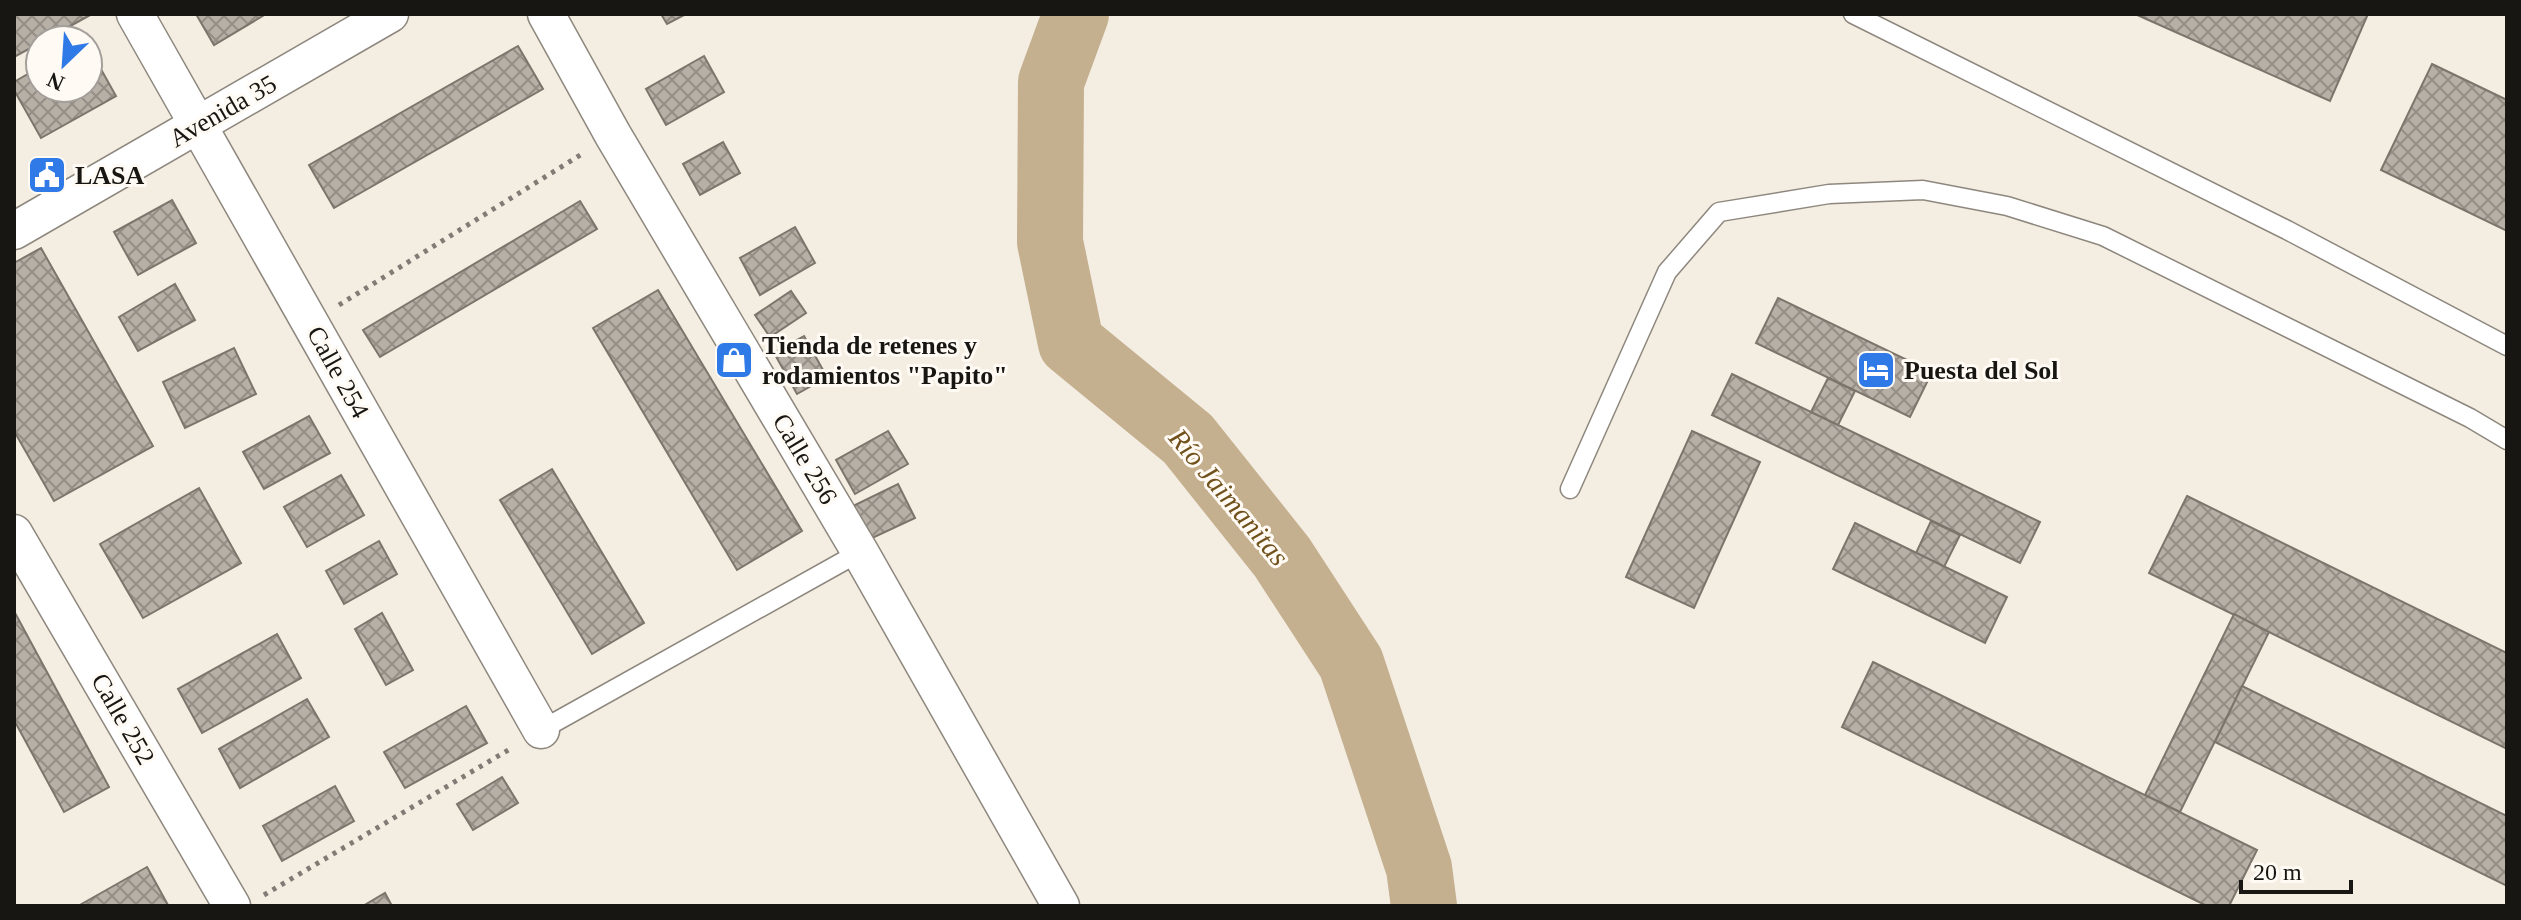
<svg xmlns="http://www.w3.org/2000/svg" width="2521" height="920" viewBox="0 0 2521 920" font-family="Georgia,serif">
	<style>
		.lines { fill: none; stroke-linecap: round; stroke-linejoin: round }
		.river { stroke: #c4af8e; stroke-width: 66 }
		.building { fill: url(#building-cross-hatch); stroke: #7b756c; stroke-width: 2 }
		.lane-casing { stroke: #8d877e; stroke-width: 21 }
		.street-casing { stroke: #8d877e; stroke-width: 39 }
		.path { stroke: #807c75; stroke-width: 5; stroke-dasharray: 4 6; stroke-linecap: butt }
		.lane { stroke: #fff; stroke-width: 18 }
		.street { stroke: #fff; stroke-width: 36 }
		.labels { text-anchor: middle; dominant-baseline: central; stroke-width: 6; stroke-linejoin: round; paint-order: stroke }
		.street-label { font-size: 26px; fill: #181613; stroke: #fffaf4 }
		.poi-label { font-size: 26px; font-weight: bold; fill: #181613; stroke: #fffaf4; text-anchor: start }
		.water-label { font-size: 28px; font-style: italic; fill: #70511c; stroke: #fffaf4 }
	</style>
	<defs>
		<pattern id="building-cross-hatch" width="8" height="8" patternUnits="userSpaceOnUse" patternTransform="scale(2)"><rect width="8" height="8" fill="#b7b0a7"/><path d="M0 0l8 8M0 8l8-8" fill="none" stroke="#948e87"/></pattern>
	</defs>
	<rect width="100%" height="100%" fill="#f4ede2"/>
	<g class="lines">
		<polyline class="river" points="1076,14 1051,82 1050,242 1071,343 1188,439 1282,557 1351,663 1419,868 1424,906"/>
	</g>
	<g class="building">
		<polygon points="14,14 92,14 45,40 40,40 40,43 14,57"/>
		<polygon points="196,14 266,14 214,45"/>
		<polygon points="661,14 686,14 667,24"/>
		<polygon points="2135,14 2368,14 2330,101"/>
		<polygon points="88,46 116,96 41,138 14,90 14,82 40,67 40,88 88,88"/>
		<polygon points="518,46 543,89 334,208 309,165"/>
		<polygon points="704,56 724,92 666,125 646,89"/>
		<polygon points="2432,64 2507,100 2507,231 2381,170"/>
		<polygon points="723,142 740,173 700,195 683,164"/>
		<polygon points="172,200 196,243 138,275 114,232"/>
		<polygon points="580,201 597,229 380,357 363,330"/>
		<polygon points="795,227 815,263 760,295 740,258"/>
		<polygon points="41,248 153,446 54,501 14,431 14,263"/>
		<polygon points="175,284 195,320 138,351 119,317"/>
		<polygon points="658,290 802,531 737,570 593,328"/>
		<polygon points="791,291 806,313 770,337 755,315"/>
		<polygon points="1778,298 1932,372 1910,417 1756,343"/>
		<polygon points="804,336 827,377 797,394 774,353"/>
		<polygon points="234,348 256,394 185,428 163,382"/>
		<polygon points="1732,374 2040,522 2020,563 1712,415"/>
		<polygon points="1828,378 1855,391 1838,425 1811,412"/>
		<polygon points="309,416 330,453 264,489 243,452"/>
		<polygon points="888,431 908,464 855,494 836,460"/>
		<polygon points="1692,431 1760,462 1694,608 1626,577"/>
		<polygon points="552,469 644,623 592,654 500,500"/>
		<polygon points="341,475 364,515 307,547 284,507"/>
		<polygon points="898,484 915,518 868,540 851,507"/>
		<polygon points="199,488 241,563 143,618 100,544"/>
		<polygon points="2187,496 2507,653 2507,749 2149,573"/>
		<polygon points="1931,521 1960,535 1944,567 1916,553"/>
		<polygon points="1855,523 2007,597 1985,643 1833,569"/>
		<polygon points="379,541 397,574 344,604 326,571"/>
		<polygon points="14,611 109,787 64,812 14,720"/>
		<polygon points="382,613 413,670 386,685 355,629"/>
		<polygon points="2234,614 2269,632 2180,812 2145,795"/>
		<polygon points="277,634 301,678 202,733 178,689"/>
		<polygon points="1873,662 2257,850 2229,906 2207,906 1842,727"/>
		<polygon points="2242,686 2507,816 2507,886 2215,742"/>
		<polygon points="307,699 329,737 240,788 219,749"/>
		<polygon points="466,706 487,743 405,788 384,752"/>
		<polygon points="502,777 518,803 473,830 457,804"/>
		<polygon points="335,786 354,821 282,861 263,826"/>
		<polygon points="147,867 168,905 78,906"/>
		<polygon points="385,893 392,906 363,906"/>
	</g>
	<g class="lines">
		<g class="lane-casing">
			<g id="lane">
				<polyline points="1853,14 2287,230 2507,346"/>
				<polyline points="1570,489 1667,272 1719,212 1829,194 1923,190 2007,206 2103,236 2470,418 2507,440"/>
				<polyline points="541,730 860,552"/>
			</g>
		</g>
		<g class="street-casing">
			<g id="street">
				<polyline points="135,14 541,730"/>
				<polyline points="546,14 613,135 860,552 1061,906"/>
				<polyline points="14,231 390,14"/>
				<polyline points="14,533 232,906"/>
			</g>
		</g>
		<g class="path">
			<polyline points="339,305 582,154"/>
			<polyline points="264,895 510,749"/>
		</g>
		<use href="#lane" class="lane"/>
		<use href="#street" class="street"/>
	</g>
	<defs>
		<g id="civic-square" transform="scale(2)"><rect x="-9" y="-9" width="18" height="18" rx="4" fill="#2f7ae6" stroke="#fffaf4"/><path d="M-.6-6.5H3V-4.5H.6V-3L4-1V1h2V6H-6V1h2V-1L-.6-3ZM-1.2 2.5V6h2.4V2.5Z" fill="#fff"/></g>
		<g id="shop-square" transform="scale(2)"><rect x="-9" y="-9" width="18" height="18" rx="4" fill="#2f7ae6" stroke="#fffaf4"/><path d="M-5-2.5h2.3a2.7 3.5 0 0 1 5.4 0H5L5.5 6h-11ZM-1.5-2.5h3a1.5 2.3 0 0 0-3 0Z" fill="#fff"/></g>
		<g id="hotel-square" transform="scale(2)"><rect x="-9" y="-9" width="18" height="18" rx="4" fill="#2f7ae6" stroke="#fffaf4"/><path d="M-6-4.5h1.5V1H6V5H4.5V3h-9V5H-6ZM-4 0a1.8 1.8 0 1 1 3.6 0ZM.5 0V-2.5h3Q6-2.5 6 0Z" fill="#fff"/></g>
	</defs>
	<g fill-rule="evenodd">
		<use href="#civic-square" x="47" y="175"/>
		<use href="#shop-square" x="734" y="360"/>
		<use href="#hotel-square" x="1876" y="370"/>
	</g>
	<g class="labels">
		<g class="street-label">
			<text transform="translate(223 111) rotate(-30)">Avenida 35</text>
			<text transform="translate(338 372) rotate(61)">Calle 254</text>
			<text transform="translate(805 459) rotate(59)">Calle 256</text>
			<text transform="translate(123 719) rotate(60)">Calle 252</text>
		</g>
		<g class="poi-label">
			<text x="75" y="175">LASA</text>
			<text x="762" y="345">Tienda de retenes y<tspan x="762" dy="30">rodamientos "Papito"</tspan></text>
			<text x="1904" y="370">Puesta del Sol</text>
		</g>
		<g class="water-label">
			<text transform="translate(1229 497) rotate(50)">Río Jaimanitas</text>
		</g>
	</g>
	<rect width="2521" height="920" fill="none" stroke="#181613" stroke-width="32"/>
	<g transform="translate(64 64) rotate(205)"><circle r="38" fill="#fffaf4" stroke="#a39f9a" stroke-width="2"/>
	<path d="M0-6L14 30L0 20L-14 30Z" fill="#2f7ae6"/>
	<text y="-12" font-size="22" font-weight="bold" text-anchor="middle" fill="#181613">N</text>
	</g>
	<path d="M2241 880v12h110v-12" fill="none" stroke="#181613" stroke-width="4"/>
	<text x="2253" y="880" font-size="24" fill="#181613" stroke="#fffaf4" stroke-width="6" paint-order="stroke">20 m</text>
</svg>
